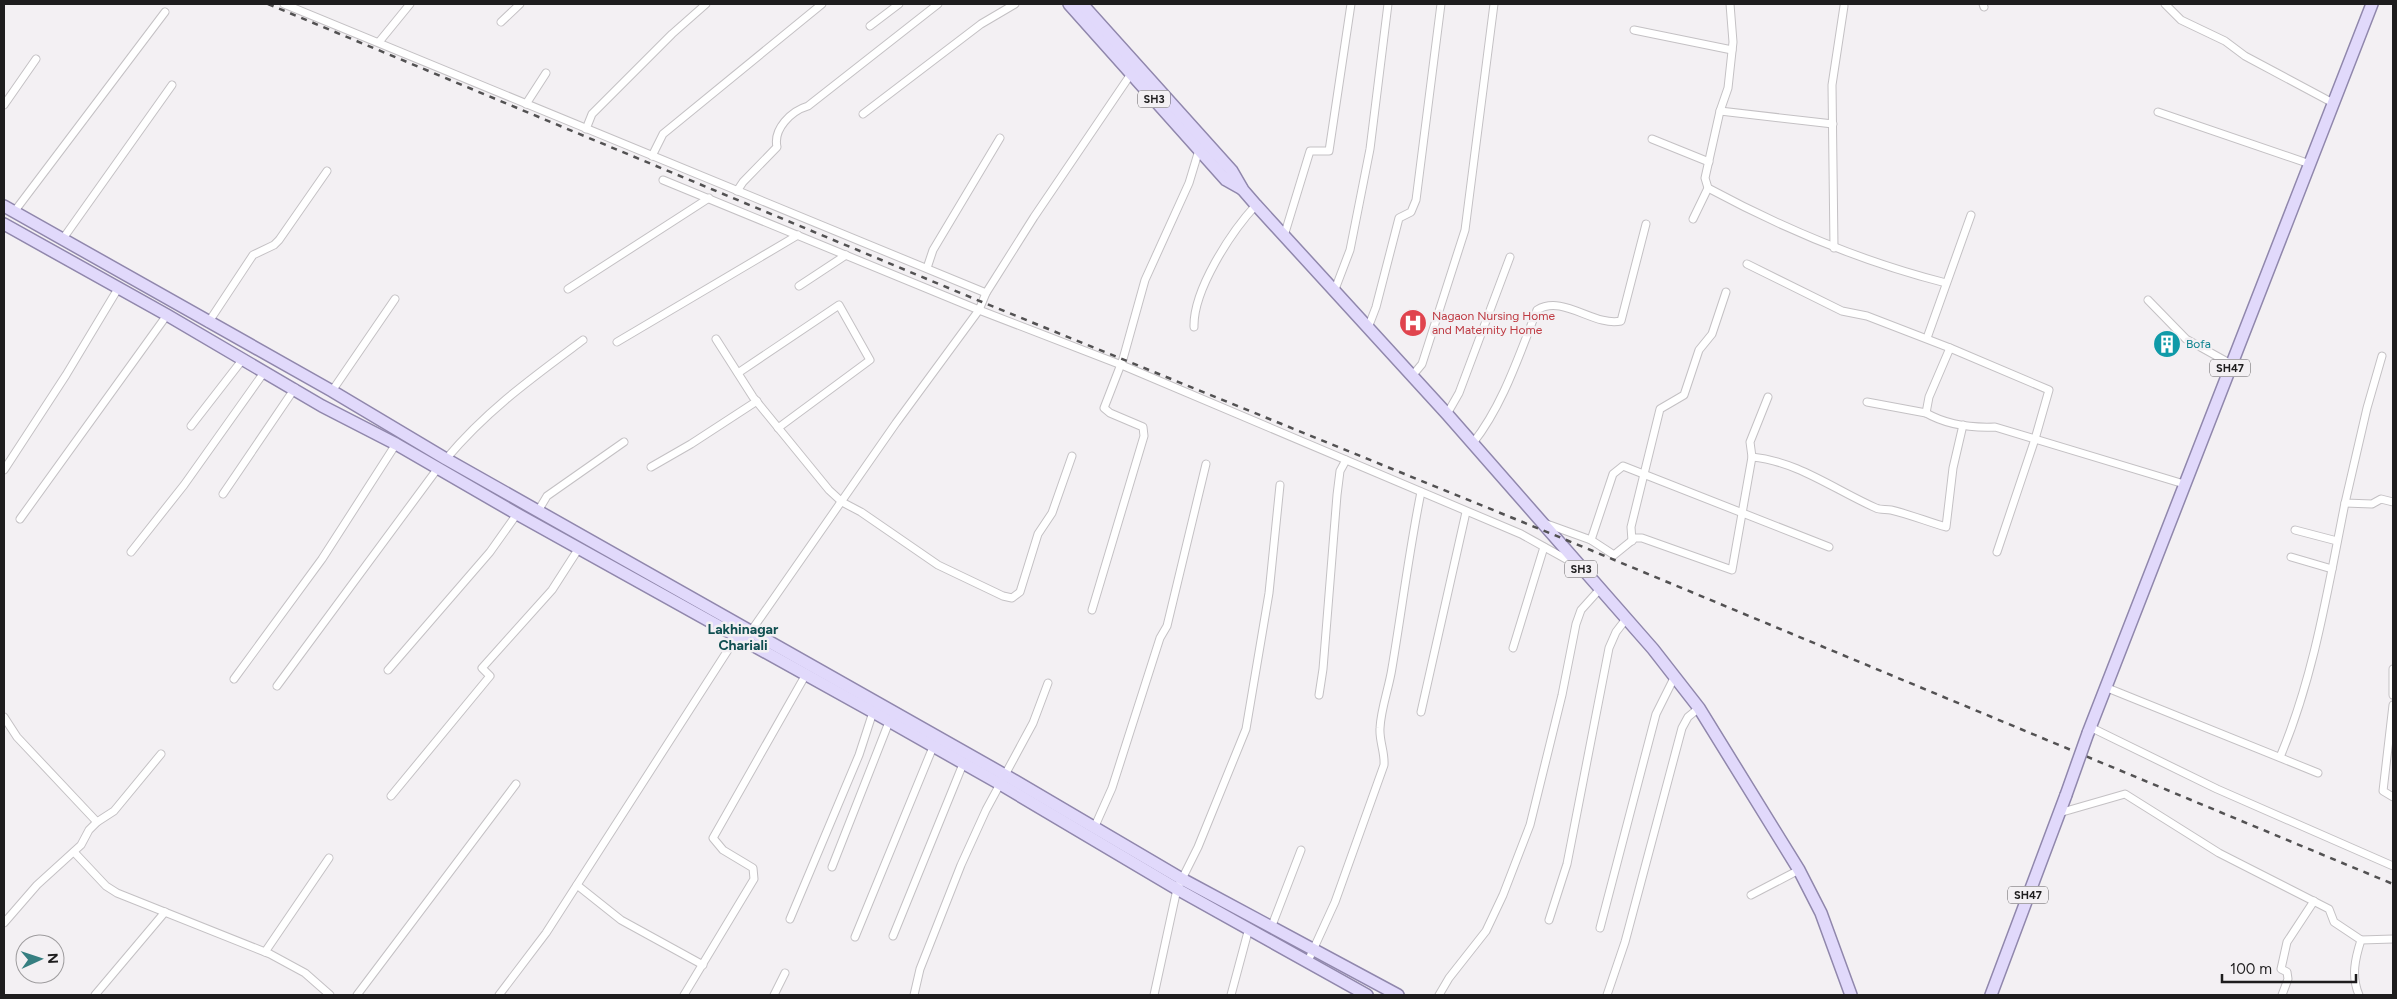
<svg xmlns="http://www.w3.org/2000/svg" width="2397" height="999" viewBox="0 0 2397 999" font-family="Figtree,sans-serif">
	<style>
		.lines { fill: none; stroke-linecap: round; stroke-linejoin: round }
		.minor-casing { stroke: #c4c1c4; stroke-width: 9 }
		.primary-casing { stroke: #9087ac; stroke-width: 14 }
		.minor { stroke: #fff; stroke-width: 7 }
		.primary { stroke: #e1d9fb; stroke-width: 11 }
		.rail { stroke: #525152; stroke-width: 2.5; stroke-dasharray: 6 6; stroke-linecap: butt }
		.primary-bridge-casing { stroke: #9087ac; stroke-width: 14; stroke-linecap: butt }
		.primary-bridge { stroke: #e1d9fb; stroke-width: 11 }
		.labels { text-anchor: middle; dominant-baseline: central; stroke-width: 5; stroke-linejoin: round; paint-order: stroke }
		.shield { fill: #f3f0f3; stroke: #5e5c5e; stroke-width: 1 }
		.shield-label { font-size: 11px; font-weight: bold; fill: #1e1d1e }
		.health-label { font-size: 12px; fill: #be3a42; stroke: #f3f0f3; text-anchor: start }
		.culture-label { font-size: 12px; fill: #0d838f; stroke: #f3f0f3; text-anchor: start }
		.neighbourhood-label { font-size: 14px; font-weight: bold; fill: #114f51; stroke: #f3f0f3 }
	</style>
	<rect width="100%" height="100%" fill="#f3f0f3"/>
	<g class="lines">
		<g class="minor-casing">
			<g id="minor">
				<polyline points="284,4 986,293"/>
				<path d="M1730,4L1733,42L1728,88L1720,111L1705,178L1708,188C1784,229 1863,262 1946,283"/>
				<polyline points="1983,4 1984,7"/>
				<polyline points="2165,4 2181,20 2225,41 2245,56 2333,103"/>
				<polyline points="501,22 520,4"/>
				<polyline points="870,26 899,4"/>
				<polyline points="1634,30 1732,50"/>
				<polyline points="379,42 410,4"/>
				<polyline points="526,104 546,73"/>
				<polyline points="4,105 36,59"/>
				<polyline points="1720,111 1833,124"/>
				<polyline points="2158,112 2310,164"/>
				<polyline points="863,114 981,24 1015,4"/>
				<polyline points="586,129 592,114 672,34 706,4"/>
				<polyline points="1652,139 1709,162"/>
				<polyline points="652,156 663,134 822,4"/>
				<polyline points="663,180 979,310 1124,366 1521,534 1575,564"/>
				<path d="M737,191L743,182L777,147C773,129 791,111 808,106L938,4"/>
				<polyline points="14,212 165,12"/>
				<polyline points="1693,219 1708,188"/>
				<polyline points="1284,236 1310,151 1329,151 1351,4"/>
				<polyline points="62,240 172,85"/>
				<polyline points="1834,248 1832,85 1844,6"/>
				<path d="M1747,264L1842,311L1867,316L1950,348L1929,397L1926,413C1947,425 1971,428 1995,427L2184,484"/>
				<polyline points="927,268 933,250 1000,138"/>
				<polyline points="799,286 846,255"/>
				<polyline points="568,289 709,198"/>
				<polyline points="1334,292 1350,250 1370,149 1388,4"/>
				<polyline points="2148,300 2186,339 2231,364"/>
				<polyline points="208,323 253,255 274,245 279,240 327,171"/>
				<path d="M1194,327C1193,290 1231,232 1256,205"/>
				<polyline points="1368,328 1376,307 1399,218 1411,212 1416,200 1441,4"/>
				<polyline points="1927,338 1971,215"/>
				<polyline points="716,339 753,397 829,490 842,502 861,512 938,565 1003,596 1012,598 1020,592 1038,534 1052,513 1072,456"/>
				<polyline points="617,342 798,235"/>
				<polyline points="1950,348 2049,390 2035,439 1997,552"/>
				<polyline points="2382,356 2367,408 2345,503 2372,504 2381,499 2393,502"/>
				<polyline points="738,373 839,305 870,360 778,428"/>
				<polyline points="1412,376 1422,364 1465,230 1494,4"/>
				<polyline points="332,391 395,299"/>
				<polyline points="1867,402 1926,413"/>
				<polyline points="1447,414 1459,393 1510,257"/>
				<polyline points="191,426 243,359"/>
				<path d="M1473,443C1503,405 1519,355 1537,310C1563,294 1594,327 1621,321L1646,224"/>
				<path d="M1752,457C1797,461 1835,490 1876,508C1880,510 1886,509 1891,510C1909,514 1928,522 1946,527L1953,468L1963,425"/>
				<path d="M446,459C487,410 532,378 583,340"/>
				<polyline points="651,467 691,444 757,401"/>
				<polyline points="4,470 66,375 119,287"/>
				<polyline points="223,494 295,388"/>
				<polyline points="538,511 547,496 624,442"/>
				<polyline points="20,519 167,315"/>
				<polyline points="1544,523 1591,540 1614,555 1635,538 1642,538 1732,570 1752,457 1750,442 1768,397"/>
				<polyline points="2295,530 2337,541"/>
				<polyline points="1591,540 1613,474 1623,466 1829,547"/>
				<polyline points="1632,541 1631,527 1660,409 1684,395 1699,350 1712,334 1726,292"/>
				<polyline points="131,552 184,485 265,371"/>
				<polyline points="2291,557 2332,569"/>
				<polyline points="1092,610 1144,436 1143,427 1110,413 1104,408 1123,359 1145,280 1189,183 1199,150"/>
				<polyline points="749,634 896,423 979,310 986,293 1034,217 1133,71"/>
				<polyline points="1513,648 1544,547"/>
				<polyline points="2393,669 2393,695"/>
				<polyline points="388,670 490,552 517,514"/>
				<polyline points="234,679 322,559 396,444"/>
				<polyline points="277,686 438,468"/>
				<polyline points="2105,687 2318,773"/>
				<polyline points="1319,695 1323,669 1337,495 1340,471 1346,460"/>
				<polyline points="2393,705 2383,791 2393,797"/>
				<polyline points="1421,712 1466,512"/>
				<polyline points="4,717 17,737 97,822"/>
				<polyline points="2090,727 2217,789 2393,866"/>
				<path d="M2280,757C2314,677 2328,588 2345,503"/>
				<polyline points="391,796 490,676 482,668 552,590 579,548"/>
				<path d="M2059,813L2125,794L2219,853L2329,909L2334,922L2361,940C2355,959 2351,976 2359,995"/>
				<polyline points="1095,826 1112,788 1160,638 1167,626 1206,464"/>
				<polyline points="74,852 106,886 117,893 270,954 305,973 330,995"/>
				<polyline points="832,867 889,722"/>
				<polyline points="577,885 621,920 703,965"/>
				<polyline points="1751,895 1799,870"/>
				<polyline points="790,919 859,755 873,712"/>
				<polyline points="1549,920 1567,864 1609,648 1616,632 1626,619"/>
				<polyline points="4,923 37,885 81,845 89,830 97,822 114,811 161,754"/>
				<polyline points="1271,928 1301,850"/>
				<polyline points="1600,928 1656,714 1675,676"/>
				<polyline points="893,936 963,764"/>
				<polyline points="855,937 933,747"/>
				<polyline points="2361,940 2393,939"/>
				<polyline points="265,952 329,858"/>
				<path d="M1308,961L1335,902L1384,765C1385,752 1379,741 1380,728C1381,708 1389,688 1392,668C1402,609 1409,551 1421,492"/>
				<polyline points="95,995 165,912"/>
				<polyline points="357,995 516,784"/>
				<polyline points="499,995 546,933 737,636"/>
				<polyline points="684,995 754,879 753,868 723,850 713,838 805,676"/>
				<polyline points="774,995 785,973"/>
				<polyline points="914,995 920,969 961,865 986,810 1033,723 1048,683"/>
				<polyline points="1154,995 1177,889 1198,847 1246,729 1269,593 1280,485"/>
				<polyline points="1231,995 1249,928"/>
				<polyline points="1439,995 1449,978 1486,931 1503,895 1530,825 1562,695 1576,624 1581,610 1599,590"/>
				<polyline points="1607,995 1625,942 1682,728 1688,717 1699,708"/>
				<polyline points="2282,995 2288,979 2287,972 2281,969 2287,942 2314,901"/>
			</g>
		</g>
		<g class="primary-casing">
			<g id="primary">
				<polyline points="1069,4 1226,180 1242,189"/>
				<polyline points="1082,4 1232,171 1243,190 1256,205 1447,414 1653,649 1699,708 1799,870 1821,913 1851,995"/>
				<polyline points="4,206 332,391 446,459 1005,775 1182,879 1398,995"/>
				<polyline points="4,224 167,315 322,406 396,444 517,514 873,712 1000,784 1177,889 1367,995"/>
				<polyline points="2088,733 2372,4"/>
				<polyline points="1991,995 2066,795"/>
			</g>
		</g>
		<use href="#minor" class="minor"/>
		<use href="#primary" class="primary"/>
		<polyline class="rail" points="268,4 982,302 1552,534 2393,884"/>
		<g class="primary-bridge-casing">
			<polyline id="primary-bridge" points="2066,795 2088,733"/>
		</g>
		<use href="#primary-bridge" class="primary-bridge"/>
	</g>
	<defs>
		<g id="hospital-disc" transform="scale(1.4375)"><circle r="9.5" fill="#e0444e" stroke="#f3f0f3"/><path d="M-5-5h3v3.5h4V-5h3V5h-3V1.5h-4V5h-3Z" fill="#fff"/></g>
		<g id="building-disc" transform="scale(1.4375)"><circle r="9.5" fill="#0f9aa8" stroke="#f3f0f3"/><path d="M-4-6H4V6H1V3H-1V6H-4ZM-2.5-4.3h1.7v1.8h-1.7ZM.8-4.3h1.7v1.8H.8ZM-2.5-1h1.7V.8h-1.7ZM.8-1h1.7V.8H.8Z" fill="#fff"/></g>
	</defs>
	<g fill-rule="evenodd">
		<use href="#hospital-disc" x="1413" y="323"/>
		<use href="#building-disc" x="2167" y="344"/>
	</g>
	<g class="labels">
		<g class="shield">
			<rect x="1138" y="90.5" width="32" height="17" rx="4"/>
			<rect x="2210" y="359.5" width="40" height="17" rx="4"/>
			<rect x="1565" y="560.5" width="32" height="17" rx="4"/>
			<rect x="2008" y="886.5" width="40" height="17" rx="4"/>
		</g>
		<g class="shield-label">
			<text x="1154" y="99">SH3</text>
			<text x="2230" y="368">SH47</text>
			<text x="1581" y="569">SH3</text>
			<text x="2028" y="895">SH47</text>
		</g>
		<g class="health-label">
			<text x="1432" y="316">Nagaon Nursing Home<tspan x="1432" dy="14">and Maternity Home</tspan></text>
		</g>
		<g class="culture-label">
			<text x="2186" y="344">Bofa</text>
		</g>
		<g class="neighbourhood-label">
			<text x="743" y="629">Lakhinagar<tspan x="743" dy="16">Chariali</tspan></text>
		</g>
	</g>
	<rect width="2397" height="999" fill="none" stroke="#1e1d1e" stroke-width="10"/>
	<g transform="translate(40 959) rotate(87)"><circle r="24" fill="#f3f0f3" stroke="#9e9c9e"/>
	<path d="M0-4L9 19L0 12L-9 19Z" fill="#367f81"/>
	<text y="-8" font-size="14" font-weight="bold" text-anchor="middle" fill="#1e1d1e">N</text>
	</g>
	<path d="M2222 974v8h134v-8" fill="none" stroke="#1e1d1e" stroke-width="2.5"/>
	<text x="2230" y="974" font-size="15" fill="#1e1d1e" stroke="#f3f0f3" stroke-width="4" paint-order="stroke">100 m</text>
</svg>
